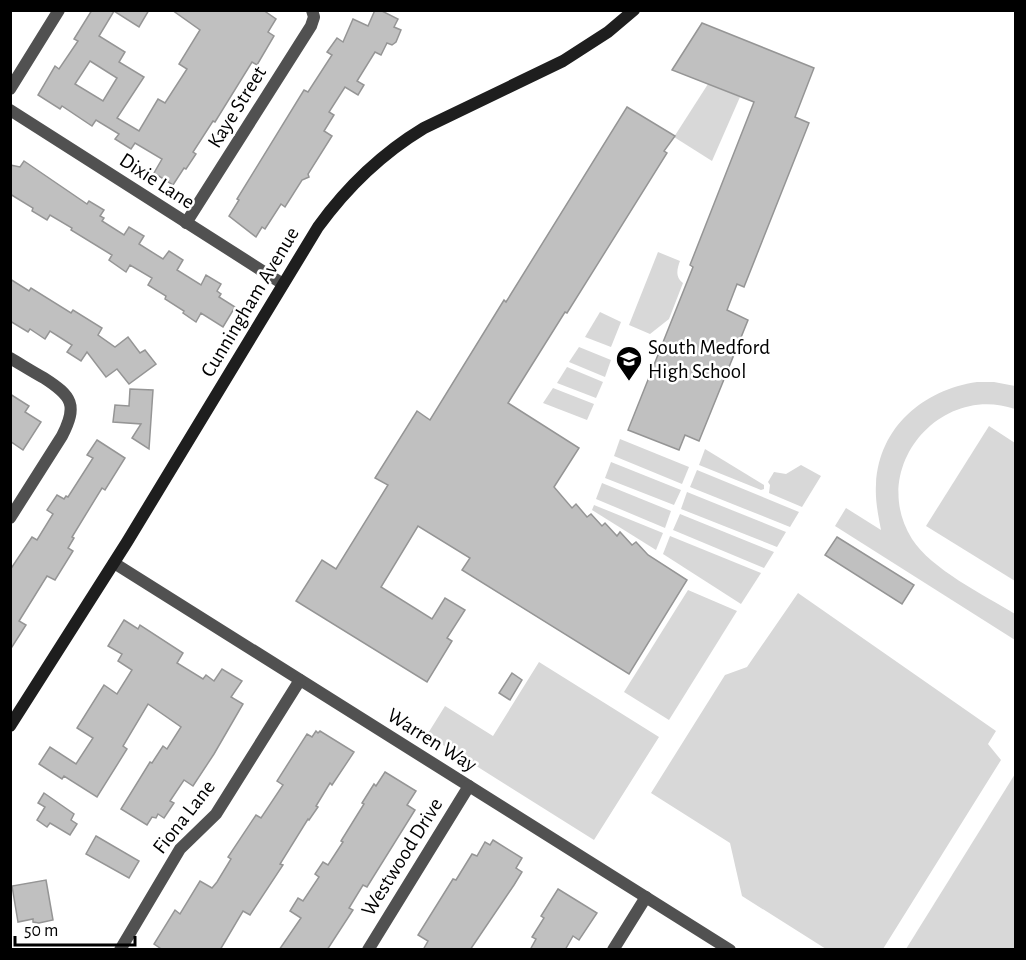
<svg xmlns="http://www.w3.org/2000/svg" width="1026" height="960" viewBox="0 0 1026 960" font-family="'Alegreya Sans',sans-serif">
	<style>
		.green { fill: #d8d8d8 }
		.building { fill: #c0c0c0; stroke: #959595; stroke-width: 1.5; fill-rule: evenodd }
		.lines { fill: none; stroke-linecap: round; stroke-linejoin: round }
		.minor { stroke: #515151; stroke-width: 12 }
		.secondary { stroke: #1e1e1e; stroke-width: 12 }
		.labels { text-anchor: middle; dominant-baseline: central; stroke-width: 5; stroke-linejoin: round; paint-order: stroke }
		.street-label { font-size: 21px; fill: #000; stroke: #fff }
		.poi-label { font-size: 21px; fill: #000; stroke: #fff; text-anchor: start }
	</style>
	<rect width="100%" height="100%" fill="#fff"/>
	<g class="green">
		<polygon points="708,84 740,97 712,161 674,137"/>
		<path d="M658,252L680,261C677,269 675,277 683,283L669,319L650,334L629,325Z"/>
		<polygon points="600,312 621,322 611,347 585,337"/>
		<polygon points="579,347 611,360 605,377 569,362"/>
		<polygon points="567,367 603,382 596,398 557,383"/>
		<path d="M977,382H994L1015,386V409C939,383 868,469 912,539C931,569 984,595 1015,614V640L835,526L846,508L881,530C878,514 875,500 876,484C879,427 923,390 977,382Z"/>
		<polygon points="553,388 594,404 587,420 543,403"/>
		<polygon points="989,426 1015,443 1015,581 926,526"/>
		<polygon points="620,439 689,467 682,484 614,456"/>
		<polygon points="705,449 764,485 764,489 761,490 699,465"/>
		<polygon points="611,462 681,490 674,505 605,478"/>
		<polygon points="801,465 821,476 802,507 769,493 770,485 768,482 774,472 786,474"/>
		<polygon points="697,470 799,512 790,527 690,487"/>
		<polygon points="602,483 671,511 665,528 596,499"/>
		<polygon points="687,492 786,532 777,547 681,509"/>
		<polygon points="594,505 663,533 656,550 592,510"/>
		<polygon points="680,514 774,552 764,568 673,530"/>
		<polygon points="670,536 761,573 741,604 663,554"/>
		<polygon points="688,590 737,611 669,720 624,692"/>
		<polygon points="798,593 996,731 988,744 1001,760 883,949 826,949 742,896 730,843 651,793 725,675 747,667"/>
		<polygon points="539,662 659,737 594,840 427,735 445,706 493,736"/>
		<polygon points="1015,774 1015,949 906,949"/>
	</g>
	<g class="building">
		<path d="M92,10H149L139,27L114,11L99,36L125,52L119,62L144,77L117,118L139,131L158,99L165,103L187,69L179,64L200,30L172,10H263L276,19L268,32L274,36L257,65L252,62L215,122L213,121L193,152L196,154L186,169L184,168L173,185L154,173L162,159L135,143L131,149L115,139L119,134L96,120L92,126L62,106L60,109L38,95L55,66L59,69L78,41L74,39ZM90,61L117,78L103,101L75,84Z"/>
		<polygon points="375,10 380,10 398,19 394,27 401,30 396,42 392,45 387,43 381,55 375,52 357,81 364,85 358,95 345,87 329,112 334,115 324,131 332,136 308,174 309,177 302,180 285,207 281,204 265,229 262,227 256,237 229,216 239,200 237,199 304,90 308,92 332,55 327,52 337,38 343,42 353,19 368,26"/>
		<polygon points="702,23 814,68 795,117 809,123 744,287 737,284 727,310 748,320 699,441 685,435 679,450 628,430 693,267 690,265 754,102 672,70"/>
		<polygon points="627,107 675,136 664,151 667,153 567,313 565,312 508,403 579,448 554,487 572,508 576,504 587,517 591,514 602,526 605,523 617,536 620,532 632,545 636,542 648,555 687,580 629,674 462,570 470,558 418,526 381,587 432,619 445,598 465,610 447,638 452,641 427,682 296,601 322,560 336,569 388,485 375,478 417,411 430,420 504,300 506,302"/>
		<polygon points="24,161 87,204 89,201 104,210 100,216 104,218 102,221 124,235 129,227 144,236 139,244 163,259 169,251 183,260 177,270 201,285 206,275 221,284 217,291 221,294 219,297 235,307 223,327 201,313 196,322 183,313 184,311 165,299 166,296 148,285 152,278 130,265 126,272 109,260 112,255 71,230 72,228 50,215 47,220 32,211 33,208 10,194 10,165 20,167"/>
		<polygon points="10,279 29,291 31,288 71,313 73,310 102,328 98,335 115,347 128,337 140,353 145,350 156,364 129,384 117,369 106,377 87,352 81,361 67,352 72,345 50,331 45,339 30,329 28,332 10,321"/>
		<polygon points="130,389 153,390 149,449 132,438 141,424 113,422 115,405 129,406"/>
		<polygon points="10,394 29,406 25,412 41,422 23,450 10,441"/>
		<polygon points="97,440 125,458 105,490 102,488 72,537 74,538 68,548 73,551 55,580 47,576 19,621 26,625 10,650 10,570 32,537 37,540 53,514 47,510 57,495 64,499 66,496 68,497 93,458 87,455"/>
		<polygon points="837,537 914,585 902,604 825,555"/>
		<polygon points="124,620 138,629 140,625 183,653 177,663 203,679 206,675 214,681 222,669 242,681 231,697 243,704 214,754 193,786 184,780 170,801 174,803 164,818 158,814 156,818 152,817 147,825 121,809 150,762 152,763 163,746 167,749 181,727 148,704 123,746 127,749 97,797 64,776 62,779 39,764 50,747 76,764 93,738 77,728 104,685 117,694 132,670 118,661 122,654 108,646"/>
		<polygon points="512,673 522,680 510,700 499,693"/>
		<polygon points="316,731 318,733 320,731 354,752 332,785 330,783 316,806 318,807 309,820 308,819 280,864 283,865 250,915 243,911 220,950 163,950 154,944 175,910 180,914 200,881 212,888 217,882 231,859 228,857 256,815 261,818 283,785 277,781 307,734 312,737"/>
		<polygon points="385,772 416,791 407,805 415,810 367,887 363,885 349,908 353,910 327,950 279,950 301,918 290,911 298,898 303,901 319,877 315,874 323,862 328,865 343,842 341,841 364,804 362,803 374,784 376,786"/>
		<polygon points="44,793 74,814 71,820 77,824 70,835 50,823 47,827 37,820 45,807 38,803"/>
		<polygon points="96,836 139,861 129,878 86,854"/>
		<polygon points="493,840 522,858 516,868 522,872 514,885 470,950 423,950 428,941 418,935 453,879 456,880 472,854 477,856 485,842 490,845"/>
		<polygon points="46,880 53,920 39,923 33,922 33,919 18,922 12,886"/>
		<polygon points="558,889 597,913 579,940 573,936 565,950 530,950 536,939 532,937 544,918 541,916"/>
	</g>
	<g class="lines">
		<g class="minor">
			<polyline points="10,89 59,10"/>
			<polyline points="10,110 283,284"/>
			<polyline points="186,223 311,26 314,17 312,10"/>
			<path d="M10,358C22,365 33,372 44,378C72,396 78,405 62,436L10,518"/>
			<polyline points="114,563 730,950"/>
			<polyline points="120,950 180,849 216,814 300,680"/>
			<polyline points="368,950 469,786"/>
			<polyline points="613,950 646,897"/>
		</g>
		<path class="secondary" d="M10,726L127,542L318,227C347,187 381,154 424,128L563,61L608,32L634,10"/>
	</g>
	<defs>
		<g id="school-pin" transform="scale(1.35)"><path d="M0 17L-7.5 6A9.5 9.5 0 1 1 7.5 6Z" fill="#000" stroke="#fff"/><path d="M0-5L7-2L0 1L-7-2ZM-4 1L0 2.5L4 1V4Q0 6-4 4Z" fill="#fff"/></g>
	</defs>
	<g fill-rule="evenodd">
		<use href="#school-pin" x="629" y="359"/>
	</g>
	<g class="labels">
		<g class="street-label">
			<text transform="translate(237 107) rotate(-58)">Kaye Street</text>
			<text transform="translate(157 181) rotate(33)">Dixie Lane</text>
			<text transform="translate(250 302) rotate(-59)">Cunningham Avenue</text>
			<text transform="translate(432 740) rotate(32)">Warren Way</text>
			<text transform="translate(184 817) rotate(-52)">Fiona Lane</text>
			<text transform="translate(402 857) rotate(-58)">Westwood Drive</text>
		</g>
		<g class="poi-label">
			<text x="648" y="347">South Medford<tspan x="648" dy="24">High School</tspan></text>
		</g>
	</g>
	<rect width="1026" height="960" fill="none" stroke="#000000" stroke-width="24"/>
	<path d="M15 936v9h120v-9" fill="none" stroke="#000000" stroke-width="3"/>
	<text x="24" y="936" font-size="18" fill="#000000" stroke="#ffffff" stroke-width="4.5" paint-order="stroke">50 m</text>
</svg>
